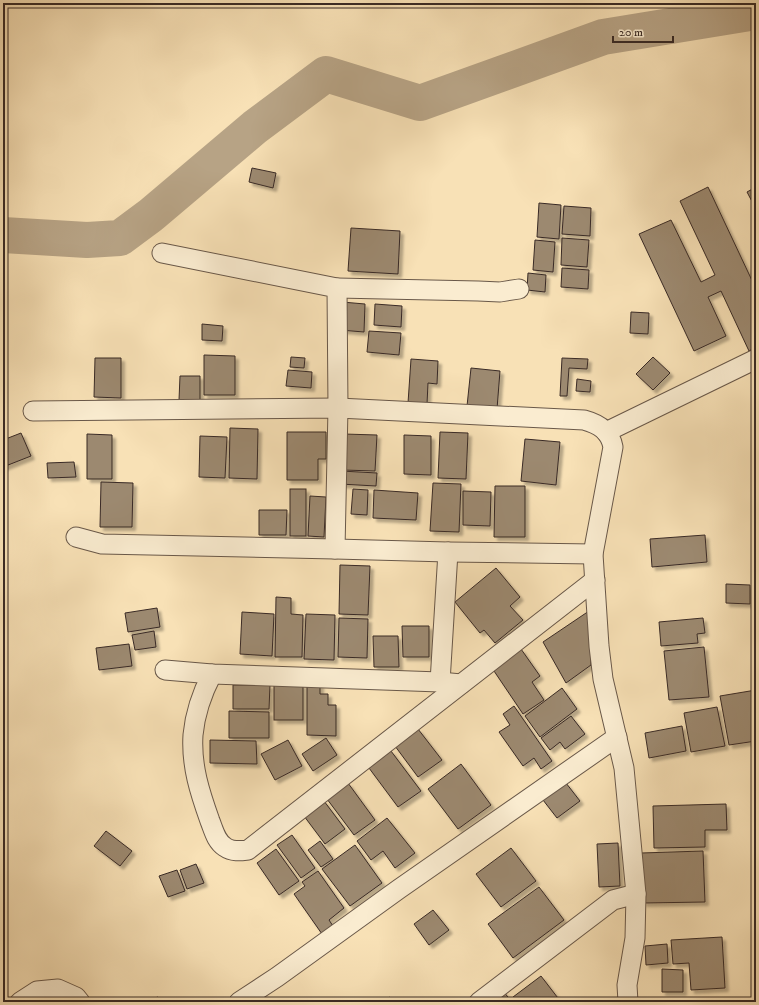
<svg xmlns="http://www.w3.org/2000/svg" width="759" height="1005" viewBox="0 0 759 1005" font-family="'IM FELL DW Pica',serif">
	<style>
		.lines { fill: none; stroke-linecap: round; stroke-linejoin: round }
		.river { stroke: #b7a385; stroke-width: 36 }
		.building { fill: #9c8970; stroke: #392a25; filter: url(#shadow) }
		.street-casing { stroke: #695849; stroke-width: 21 }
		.street { stroke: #faecd0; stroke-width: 19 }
	</style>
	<defs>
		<filter id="shadow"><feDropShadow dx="3.5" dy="3.5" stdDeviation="1" flood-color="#0004"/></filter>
	</defs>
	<rect width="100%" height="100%" fill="#f8e1b6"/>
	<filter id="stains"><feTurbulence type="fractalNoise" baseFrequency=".005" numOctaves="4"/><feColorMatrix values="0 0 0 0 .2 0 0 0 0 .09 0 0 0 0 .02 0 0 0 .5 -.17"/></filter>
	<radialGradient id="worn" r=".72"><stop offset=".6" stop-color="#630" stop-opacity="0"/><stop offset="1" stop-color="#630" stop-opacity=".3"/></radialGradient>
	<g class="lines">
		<polyline class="river" points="3,235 87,240 120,238 151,215 255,127 326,74 420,103 603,37 756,12"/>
	</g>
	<g class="building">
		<polygon points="252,168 276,173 273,188 249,182"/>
		<polygon points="708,187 756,289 756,347 749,351 721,291 708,297 726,336 694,351 639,234 671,220 701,282 715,275 680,201"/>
		<polygon points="756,187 756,209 747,192"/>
		<polygon points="539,203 561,205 559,239 537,237"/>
		<polygon points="564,206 591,208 590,236 562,234"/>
		<polygon points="351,228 400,231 398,274 348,271"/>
		<polygon points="562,238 589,240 587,267 561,265"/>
		<polygon points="535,240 555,242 553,272 533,270"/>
		<polygon points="562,268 589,270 588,289 561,287"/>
		<polygon points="528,273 546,275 545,292 527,290"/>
		<polygon points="342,302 365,304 364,332 340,330"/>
		<polygon points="375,304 402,306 401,327 374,325"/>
		<polygon points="631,312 649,313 648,334 630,333"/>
		<polygon points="202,324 223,326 222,341 202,340"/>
		<polygon points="369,331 401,333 399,355 367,352"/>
		<polygon points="204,355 235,356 235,395 204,395"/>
		<polygon points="291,357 305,358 304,368 290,367"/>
		<polygon points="653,357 670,373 653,390 636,374"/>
		<polygon points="95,358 121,358 121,398 94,397"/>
		<polygon points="562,358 588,359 587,369 569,368 567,396 560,396"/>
		<polygon points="411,359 438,361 437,384 428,383 427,404 408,403"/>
		<polygon points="471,368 500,371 497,409 467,406"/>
		<polygon points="288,370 312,372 311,388 286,386"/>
		<polygon points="180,376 200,376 200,401 179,400"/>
		<polygon points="577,379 591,381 590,392 576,391"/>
		<polygon points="230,428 258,429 257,479 229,478"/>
		<polygon points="287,432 326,432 326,459 318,459 318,480 287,480"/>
		<polygon points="440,432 468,433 466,479 438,478"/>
		<polygon points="21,433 31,456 3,467 3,440"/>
		<polygon points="87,434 112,435 112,479 87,479"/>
		<polygon points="344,434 377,435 375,471 343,470"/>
		<polygon points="404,435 431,436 431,475 404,474"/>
		<polygon points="200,436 227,437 225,478 199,477"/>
		<polygon points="525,439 560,442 556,485 521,481"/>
		<polygon points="74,462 76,477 48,478 47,463"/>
		<polygon points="341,471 377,473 376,486 340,484"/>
		<polygon points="101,482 133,483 132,527 100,527"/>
		<polygon points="433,483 461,484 459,532 430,531"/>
		<polygon points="495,486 525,486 525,537 494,537"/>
		<rect x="290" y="489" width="16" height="47"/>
		<polygon points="353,489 368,490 367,515 351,514"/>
		<polygon points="374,490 418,493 416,520 373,518"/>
		<polygon points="463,491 491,492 490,526 463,525"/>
		<polygon points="310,496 326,497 324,537 308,536"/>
		<polygon points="259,510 287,510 286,535 259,535"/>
		<polygon points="705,535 707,562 652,567 650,539"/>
		<polygon points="340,565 370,566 368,615 339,614"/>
		<polygon points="496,568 520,597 510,606 523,620 495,643 484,630 480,633 455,602"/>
		<polygon points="726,584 750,585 750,604 726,603"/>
		<polygon points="276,597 291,598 291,614 303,615 302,657 275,657"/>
		<polygon points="157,608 160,627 128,632 125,613"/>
		<polygon points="589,611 591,665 566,683 543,642"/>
		<polygon points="242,612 274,614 272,656 240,654"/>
		<polygon points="306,614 335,615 334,660 304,659"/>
		<polygon points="339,618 368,619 367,658 338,657"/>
		<polygon points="703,618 705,633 697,634 698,643 661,646 659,622"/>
		<polygon points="402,626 429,626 429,657 403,657"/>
		<polygon points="154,631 156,647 135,650 132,635"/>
		<polygon points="373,636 398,636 399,667 374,667"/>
		<polygon points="129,644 132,666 99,670 96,648"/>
		<polygon points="704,647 709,697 669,700 664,651"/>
		<polygon points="521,649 540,676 532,682 544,700 523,714 492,668"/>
		<polygon points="307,681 320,681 320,694 328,694 328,705 336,705 336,736 307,735"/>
		<rect x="274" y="684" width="29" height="36"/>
		<polygon points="233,685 270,685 269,709 233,709"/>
		<polygon points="562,688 577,709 540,737 525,716"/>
		<polygon points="756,690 756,741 729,745 720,696"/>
		<polygon points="514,706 552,761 541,769 534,758 523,766 499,732 510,725 503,714"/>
		<polygon points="717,707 725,746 691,752 684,713"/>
		<polygon points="229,711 269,712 269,738 229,738"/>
		<polygon points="571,716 585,734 565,749 560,742 550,750 541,738"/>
		<polygon points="682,726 686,751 649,758 645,733"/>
		<polygon points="418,729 442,760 418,777 395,746"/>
		<polygon points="326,738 337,755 313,771 302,754"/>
		<polygon points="210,740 256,741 257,764 210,763"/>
		<polygon points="288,740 302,766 275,780 261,754"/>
		<polygon points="391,751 421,791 398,807 369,768"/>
		<polygon points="461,764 491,805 458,829 428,789"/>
		<polygon points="348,783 375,820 354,835 327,799"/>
		<polygon points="566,783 580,801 557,818 543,800"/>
		<polygon points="324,801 345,829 325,844 304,816"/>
		<polygon points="726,804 727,830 705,830 705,847 654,848 653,806"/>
		<polygon points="387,818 415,853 395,868 383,851 371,860 357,841"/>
		<polygon points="106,831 132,851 120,866 94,846"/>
		<polygon points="292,835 315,868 301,878 277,845"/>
		<polygon points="320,841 333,859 321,867 308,850"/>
		<polygon points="618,843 620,886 599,887 597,844"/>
		<polygon points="355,845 382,883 350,906 322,869"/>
		<polygon points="511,848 536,881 501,907 476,874"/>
		<polygon points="276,849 299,881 279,895 257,863"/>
		<polygon points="703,851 705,902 643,903 641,853"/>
		<polygon points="196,864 204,883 187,889 180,870"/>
		<polygon points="177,870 185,891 168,897 159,876"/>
		<polygon points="318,871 344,908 329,920 333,926 322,934 294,894 305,886 302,882"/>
		<polygon points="539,887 564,920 513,958 488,924"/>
		<polygon points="433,910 449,930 429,945 414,924"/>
		<polygon points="722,937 725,988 691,990 689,963 673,964 671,940"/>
		<polygon points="667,944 668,963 646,965 645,946"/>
		<polygon points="662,969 683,970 683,992 662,992"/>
		<polygon points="541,976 561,1002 517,1002 513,997"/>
		<polygon points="503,991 512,1002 488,1002"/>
		<polygon points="158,997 160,1002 141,1002"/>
		<polygon points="390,997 394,1002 382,1002"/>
	</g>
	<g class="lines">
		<g class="street-casing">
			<g id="street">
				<polyline points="162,253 337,288 338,408 335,549"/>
				<polyline points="337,288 478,291 500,292 519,289"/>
				<path d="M33,411L338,408L584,420C599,424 610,431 613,447L593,554L599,646L603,679L624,768L636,894L635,938L627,985L628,1002"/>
				<polyline points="606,432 756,359"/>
				<polyline points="76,537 102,544 335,549 448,552 593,554"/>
				<polyline points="165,670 212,674 440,682 461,684"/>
				<path d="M212,674C202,693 195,714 193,735C191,766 200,793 210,821C214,831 216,841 225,847C232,852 240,851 248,850L595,580"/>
				<polyline points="440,682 448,552"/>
				<polyline points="20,1002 37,991 58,989 76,997 80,1002"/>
				<polyline points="239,1002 277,977 399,889 617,737"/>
				<polyline points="479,1002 613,900 636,894"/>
			</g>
		</g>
		<use href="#street" class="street"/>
	</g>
	<rect width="759" height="1005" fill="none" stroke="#f8e1b6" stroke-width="16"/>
	<rect x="4" y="4" width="751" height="997" fill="none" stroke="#392a25" stroke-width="2"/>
	<rect x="8" y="8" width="743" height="989" fill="none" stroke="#392a25"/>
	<path d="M613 36v6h60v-6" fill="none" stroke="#392a25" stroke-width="2"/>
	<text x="619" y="36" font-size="12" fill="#392a25" stroke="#faecd0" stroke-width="3" paint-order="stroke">20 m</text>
	<rect width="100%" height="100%" filter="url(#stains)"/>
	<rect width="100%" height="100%" fill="url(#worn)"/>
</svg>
